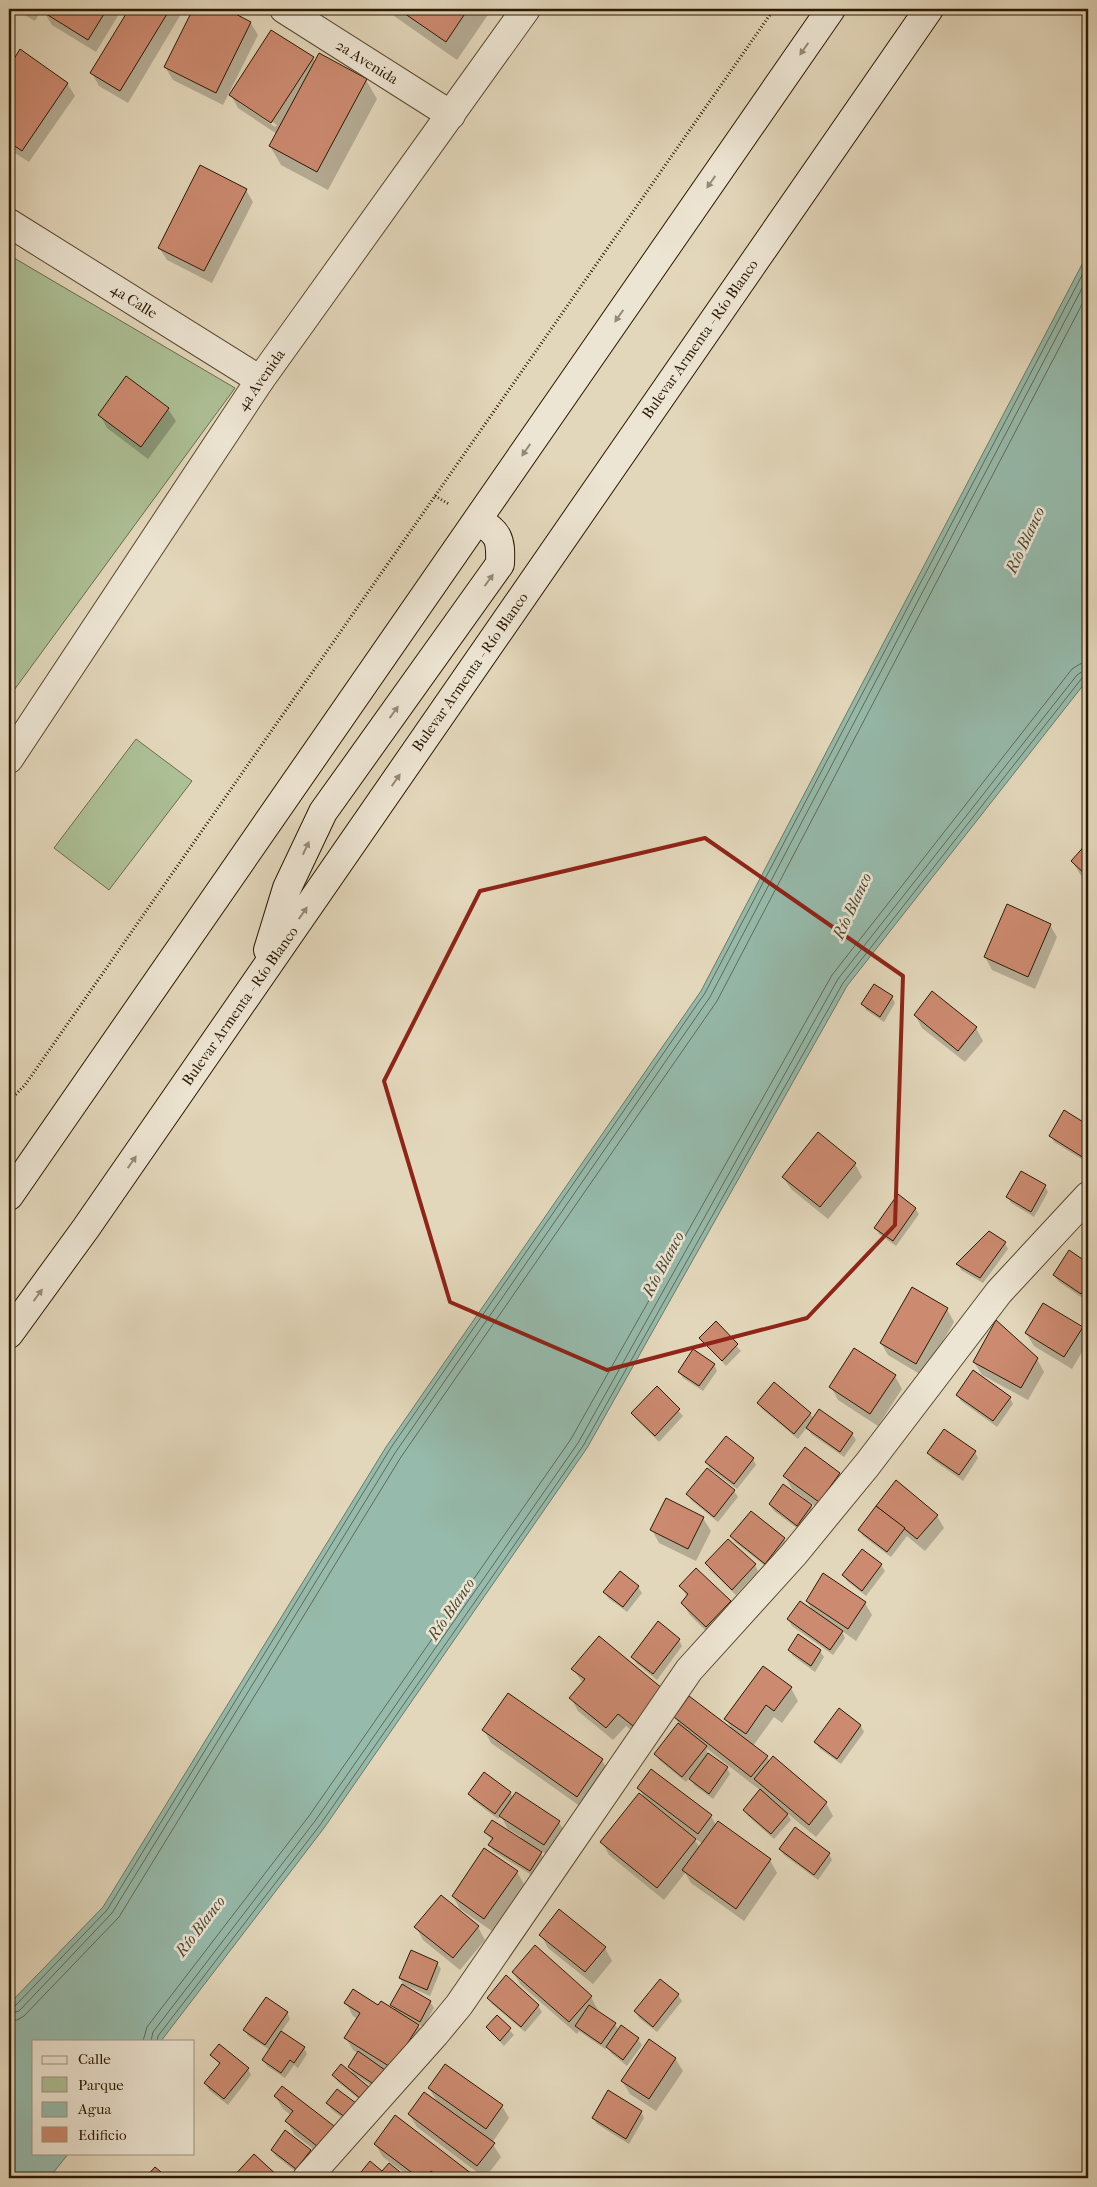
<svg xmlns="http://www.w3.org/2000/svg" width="1097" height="2187" viewBox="0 0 1097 2187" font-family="'IM FELL French Canon',serif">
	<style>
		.green { fill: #adbf95; stroke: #6c6c4c }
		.water { fill: #96baab; stroke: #6c7a67 }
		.shadow { fill: #0003; fill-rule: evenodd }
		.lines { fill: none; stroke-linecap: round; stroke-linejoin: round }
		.shore { stroke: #616a56; stroke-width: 1 }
		.building { fill: #cc8a70; stroke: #2c1902 }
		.street-casing { stroke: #5a4830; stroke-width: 30 }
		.secondary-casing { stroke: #2c1902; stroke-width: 30 }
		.path { stroke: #2c1902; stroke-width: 3; stroke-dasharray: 1 2.5; stroke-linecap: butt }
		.street { stroke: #ede5d3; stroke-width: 28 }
		.secondary { stroke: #ede5d3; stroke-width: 28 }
		.oneway { fill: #968975 }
		.marked { fill: none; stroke: #8f2418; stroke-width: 4; stroke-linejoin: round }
		.labels { text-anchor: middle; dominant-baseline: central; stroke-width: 5; stroke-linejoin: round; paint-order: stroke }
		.street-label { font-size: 15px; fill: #2c1902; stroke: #ede5d3 }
		.water-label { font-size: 16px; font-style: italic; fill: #4c4935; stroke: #ede5d3 }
	</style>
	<rect width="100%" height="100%" fill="#e3d7bb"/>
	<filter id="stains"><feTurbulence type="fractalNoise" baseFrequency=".004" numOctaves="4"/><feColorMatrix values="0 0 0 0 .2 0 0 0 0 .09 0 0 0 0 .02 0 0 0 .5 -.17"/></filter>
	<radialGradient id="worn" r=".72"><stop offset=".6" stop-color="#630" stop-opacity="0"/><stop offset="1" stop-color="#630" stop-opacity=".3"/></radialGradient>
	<g class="green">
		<polygon points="9,255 235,388 9,697"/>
		<polygon points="136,739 192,781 109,890 54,848"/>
	</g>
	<polygon class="water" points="1088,253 1088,679 847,986 587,1448 324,1828 161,2041 34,2041 34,2153 69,2153 49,2178 9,2178 9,2004 103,1907 386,1447 701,991"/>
	<g class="shadow">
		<polygon points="14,9 42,9 35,21"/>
		<polygon points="46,9 122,9 96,52 52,25 44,12"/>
		<polygon points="130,9 184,9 128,103 99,86 92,73"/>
		<polygon points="194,9 223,9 250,22 258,35 223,105 173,80 165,67"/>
		<polygon points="390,9 492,9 457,60 394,16"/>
		<polygon points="21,51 67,83 75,96 29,162 9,149 9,69"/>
		<path d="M313,58L315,63L366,80L377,99L328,190L281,165L270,146L277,134L238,108L231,95ZM240,100L277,125L275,127L240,103Z"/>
		<polygon points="246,190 253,202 212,283 167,260 159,248"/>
		<polygon points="168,409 176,421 148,459 107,428 100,415"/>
		<polygon points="1088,844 1088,882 1080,874 1072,861"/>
		<polygon points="1050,925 1057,937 1035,989 992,970 985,957"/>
		<polygon points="892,997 895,1003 884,1022 866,1010 863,1004"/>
		<polygon points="915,1015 976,1028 983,1041 965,1062 922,1028"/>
		<polygon points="1088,1078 1088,1093 1083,1085"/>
		<polygon points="1065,1112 1088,1126 1088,1163 1054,1142 1051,1136"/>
		<polygon points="855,1164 862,1177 828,1219 791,1189 783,1177"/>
		<polygon points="1045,1186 1048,1192 1034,1217 1011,1203 1008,1197"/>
		<polygon points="915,1208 919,1214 896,1246 879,1234 876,1228"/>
		<polygon points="1005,1243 1008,1249 983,1283 961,1270 958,1264"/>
		<polygon points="1070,1252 1088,1264 1088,1294 1085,1300 1058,1281 1054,1275"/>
		<polygon points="947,1309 954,1322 923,1376 888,1355 881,1343"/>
		<polygon points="716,1323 741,1351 726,1366 701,1338"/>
		<polygon points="1082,1328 1088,1342 1072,1369 1034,1346 1026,1333"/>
		<polygon points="1037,1359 1044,1372 1028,1400 982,1375 974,1362"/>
		<polygon points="714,1364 717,1371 703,1391 683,1378 679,1372"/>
		<polygon points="895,1376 902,1389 878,1426 838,1400 831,1387"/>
		<polygon points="657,1388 683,1416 659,1442 636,1419 632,1413"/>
		<polygon points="957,1395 1010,1398 1013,1404 997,1427 961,1401"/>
		<polygon points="758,1403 810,1414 814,1419 852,1434 856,1440 844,1457 811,1434 807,1427 798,1439 762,1409"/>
		<polygon points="975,1452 978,1458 963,1481 932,1459 929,1453"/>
		<polygon points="753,1459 756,1465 737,1489 710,1469 707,1463"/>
		<polygon points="707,1470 734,1491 738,1497 718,1522 691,1500 688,1494"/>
		<polygon points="839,1474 846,1487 826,1514 808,1501 814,1511 801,1531 774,1511 770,1505 803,1499 804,1498 792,1489 785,1476"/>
		<polygon points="937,1516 944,1528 925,1551 907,1536 891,1557 863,1536 860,1530"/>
		<polygon points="703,1518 711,1531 696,1561 659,1543 652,1530"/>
		<polygon points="732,1536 784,1539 787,1545 769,1569 735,1542"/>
		<polygon points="862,1551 881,1565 885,1571 866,1596 847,1581 844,1575"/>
		<polygon points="707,1564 755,1565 758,1571 736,1595 710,1570"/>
		<polygon points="620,1572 638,1587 642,1593 627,1612 608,1598 605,1592"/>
		<polygon points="681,1586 730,1601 737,1614 714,1639 690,1615 682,1603 687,1597"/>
		<polygon points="807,1601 865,1603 872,1615 856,1641 842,1631 845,1638 833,1655 792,1626 788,1619 813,1612"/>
		<polygon points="798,1636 820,1651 824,1657 815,1672 793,1656 789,1650"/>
		<polygon points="679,1640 682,1646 657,1680 636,1663 633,1657"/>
		<polygon points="573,1669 662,1690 641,1738 626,1726 613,1740 578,1711 571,1698 583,1683"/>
		<polygon points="791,1688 798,1701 782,1723 774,1717 753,1746 767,1757 770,1762 826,1803 833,1816 816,1837 786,1812 791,1820 774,1839 748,1816 744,1810 761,1791 706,1748 708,1754 727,1768 730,1774 713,1799 694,1785 690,1777 686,1782 659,1760 656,1754 679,1724 675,1717 733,1731 726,1719"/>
		<polygon points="861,1726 864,1732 841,1764 819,1748 816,1742"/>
		<polygon points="484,1730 602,1760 609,1773 584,1809 491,1743"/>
		<path d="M639,1788L711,1816L716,1825L770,1860L777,1873L744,1921L691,1883L685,1873L664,1900L609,1855L602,1842L645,1799ZM693,1837L703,1844L700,1848Z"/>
		<polygon points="510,1792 513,1798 559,1822 566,1835 551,1857 538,1849 544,1859 533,1876 493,1851 490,1845 493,1841 485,1832 520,1839 521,1837 508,1829 501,1816 498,1819 473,1800 469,1794"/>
		<polygon points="780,1849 829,1854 832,1860 818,1880 784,1855"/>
		<polygon points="517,1872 524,1884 492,1931 460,1909 453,1896"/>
		<polygon points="416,1927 478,1927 485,1940 460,1970 423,1940"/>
		<polygon points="541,1935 605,1948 612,1961 593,1984 548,1948"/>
		<polygon points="535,1947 591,1997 598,2010 597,2011 615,2024 619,2031 638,2039 642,2045 627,2066 611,2053 607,2047 605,2049 579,2031 577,2034 521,1985 513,1972"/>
		<polygon points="437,1963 441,1969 430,1996 405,1985 404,1987 430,2002 434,2008 423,2027 417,2023 426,2039 379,2091 357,2076 356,2078 371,2109 337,2081 333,2075 354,2075 349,2067 358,2053 353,2050 346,2038 358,2019 353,2016 346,2003 379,2007 396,2012 392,2004 403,1984 400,1978"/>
		<polygon points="660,1981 678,1995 682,2001 657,2032 639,2018 635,2011"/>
		<polygon points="488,1998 538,2006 542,2012 525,2032 492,2004"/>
		<polygon points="287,2012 290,2019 281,2032 304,2048 307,2054 298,2068 294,2065 285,2078 267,2066 263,2060 270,2050 248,2036 245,2030"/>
		<polygon points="497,2016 514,2035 504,2046 487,2028"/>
		<polygon points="212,2056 248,2069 251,2075 228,2105 209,2090 206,2084 220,2065"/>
		<polygon points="675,2058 683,2071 656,2111 630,2094 622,2081"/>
		<polygon points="282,2087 330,2162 294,2134 287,2121 291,2115 283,2109 275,2096"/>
		<polygon points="429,2088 502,2106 509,2118 492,2143 501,2157 485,2178 417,2127 409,2114 438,2103"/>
		<polygon points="338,2090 356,2129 331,2109 328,2103"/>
		<polygon points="641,2112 644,2118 629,2144 597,2124 593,2118"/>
		<polygon points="285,2132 310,2151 314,2157 300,2175 276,2156 272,2150"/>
		<polygon points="375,2144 472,2174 474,2178 411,2178 383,2157"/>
		<polygon points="363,2172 399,2172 402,2178 367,2178"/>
	</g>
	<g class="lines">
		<g class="shore">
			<polyline points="9,2008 15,2006 107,1910 390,1449 705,993 1088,264"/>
			<polyline points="9,2014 19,2011 112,1913 395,1453 710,997 1088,277"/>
			<polyline points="9,2021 17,2020 24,2016 119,1917 401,1457 717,1001 1088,293"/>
			<polyline points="143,2041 147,2027 309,1816 571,1439 832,975 1072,669 1080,664 1088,662"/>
			<polyline points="151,2041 153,2032 315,1821 578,1443 838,979 1077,675 1083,671 1088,670"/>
			<polyline points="157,2041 158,2036 320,1825 583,1446 843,983 1082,678 1088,676"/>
		</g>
	</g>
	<g class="building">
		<polygon points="45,9 107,9 88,40 43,12"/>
		<polygon points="129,9 170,9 120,91 90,73"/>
		<polygon points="193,9 226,9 251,22 216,93 164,67"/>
		<polygon points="398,9 468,9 446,42"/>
		<polygon points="271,30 314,57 271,123 229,95"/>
		<polygon points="20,49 68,83 22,151 9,142 9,67"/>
		<polygon points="319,53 367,79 317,172 269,146"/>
		<polygon points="200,165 247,189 204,271 158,248"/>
		<polygon points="126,376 169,408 141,447 98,415"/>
		<polygon points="1088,842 1088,877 1071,861"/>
		<polygon points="1007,904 1051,924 1028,977 984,957"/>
		<polygon points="874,984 893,996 880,1017 861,1004"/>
		<polygon points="932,991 977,1027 958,1051 914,1015"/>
		<polygon points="1064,1110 1088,1125 1088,1151 1084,1158 1049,1136"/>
		<polygon points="818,1132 856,1163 820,1207 782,1177"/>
		<polygon points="1021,1171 1046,1185 1031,1212 1006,1197"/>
		<polygon points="898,1194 916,1208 893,1241 874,1228"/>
		<polygon points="989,1231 1006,1242 980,1278 956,1264"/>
		<polygon points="1069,1250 1088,1263 1088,1284 1081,1294 1053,1275"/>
		<polygon points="912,1287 948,1308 916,1364 880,1343"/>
		<polygon points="1043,1303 1083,1327 1064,1357 1025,1333"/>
		<polygon points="996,1320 1038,1358 1021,1388 973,1362"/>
		<polygon points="716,1321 738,1344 722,1361 699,1338"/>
		<polygon points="854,1348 896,1375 870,1414 829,1387"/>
		<polygon points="693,1349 715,1364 699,1386 678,1372"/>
		<polygon points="973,1370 1011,1397 993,1421 956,1395"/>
		<polygon points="774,1382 811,1413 794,1434 757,1403"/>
		<polygon points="657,1386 680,1409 655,1436 631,1413"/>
		<polygon points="819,1409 853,1433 840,1452 806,1428"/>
		<polygon points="944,1429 976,1451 959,1475 927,1453"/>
		<polygon points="726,1436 754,1458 734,1484 705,1462"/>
		<polygon points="805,1447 840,1473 819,1502 783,1476"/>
		<polygon points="707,1468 735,1490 714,1517 686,1494"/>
		<polygon points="896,1480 938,1515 917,1539 876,1506"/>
		<polygon points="783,1484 812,1505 797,1526 769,1504"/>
		<polygon points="666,1498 704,1517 688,1549 650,1530"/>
		<polygon points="876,1506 905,1528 887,1552 858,1530"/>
		<polygon points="751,1511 785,1538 765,1564 730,1536"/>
		<polygon points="728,1539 756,1564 732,1590 705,1563"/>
		<polygon points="862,1549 882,1564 862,1591 842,1575"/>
		<polygon points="696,1568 731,1601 706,1627 681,1603 688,1594 679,1586"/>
		<polygon points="620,1571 639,1586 623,1607 603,1592"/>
		<polygon points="823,1573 866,1602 848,1629 806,1601"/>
		<polygon points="800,1601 843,1631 830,1650 787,1619"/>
		<polygon points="658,1621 680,1639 653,1674 631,1657"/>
		<polygon points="798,1634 821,1650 811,1666 788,1650"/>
		<polygon points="599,1636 663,1689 633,1726 618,1714 606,1728 569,1698 585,1679 571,1669"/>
		<polygon points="763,1666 792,1687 774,1711 766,1705 746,1734 724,1719"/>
		<polygon points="508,1693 603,1759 577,1797 482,1730"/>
		<polygon points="689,1696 768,1756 751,1777 674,1717"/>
		<polygon points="839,1708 861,1725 837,1759 814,1742"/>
		<polygon points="678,1723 707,1746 682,1777 654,1754"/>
		<polygon points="708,1753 728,1767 709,1794 689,1779"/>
		<polygon points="773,1756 827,1802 809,1825 754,1779"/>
		<polygon points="651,1769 712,1815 698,1834 637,1788"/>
		<polygon points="484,1772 511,1792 495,1814 468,1794"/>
		<polygon points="760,1789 788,1814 771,1834 743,1810"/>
		<polygon points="516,1792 560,1821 544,1845 499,1816"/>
		<polygon points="639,1793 696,1839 657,1888 600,1842"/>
		<polygon points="492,1820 542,1852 530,1871 488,1845 493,1838 484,1832"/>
		<polygon points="718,1821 771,1859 736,1909 682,1870"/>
		<polygon points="795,1827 830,1853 814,1875 779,1849"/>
		<polygon points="484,1848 518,1871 484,1919 452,1896"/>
		<polygon points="441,1895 479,1926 453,1958 414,1927"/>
		<polygon points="559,1909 606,1947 585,1972 539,1935"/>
		<polygon points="535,1945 592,1996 569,2022 512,1972"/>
		<polygon points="411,1950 438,1962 427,1990 399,1978"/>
		<polygon points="506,1975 539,2005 521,2027 487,1998"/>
		<polygon points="660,1979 679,1994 653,2027 634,2011"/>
		<polygon points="402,1984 431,2001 420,2022 390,2005"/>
		<polygon points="353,1989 378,2005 381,2001 419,2025 392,2068 344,2038 360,2013 344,2003"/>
		<polygon points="266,1997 288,2012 265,2045 243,2030"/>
		<polygon points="589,2005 616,2023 601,2044 575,2026"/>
		<polygon points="497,2015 511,2028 500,2041 486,2027"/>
		<polygon points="621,2025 639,2038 623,2060 606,2047"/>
		<polygon points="281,2031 305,2047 294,2063 290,2060 281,2073 262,2060"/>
		<polygon points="649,2039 676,2058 649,2099 621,2081"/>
		<polygon points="219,2044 249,2068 224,2099 204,2083 220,2063 210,2055"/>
		<polygon points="358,2051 385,2070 375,2085 348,2067"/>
		<polygon points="341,2064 376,2093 367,2104 332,2075"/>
		<polygon points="445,2064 503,2105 486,2129 428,2088"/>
		<polygon points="282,2086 338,2129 322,2150 285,2121 293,2111 274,2096"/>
		<polygon points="337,2089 364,2109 353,2123 326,2103"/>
		<polygon points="608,2090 642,2111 626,2139 592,2118"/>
		<polygon points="424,2092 495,2143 477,2166 408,2114"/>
		<polygon points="395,2115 472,2174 469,2178 440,2178 431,2171 426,2178 419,2178 374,2144"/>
		<polygon points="285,2130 311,2150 296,2169 271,2150"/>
		<polygon points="254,2154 280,2178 232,2178"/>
		<polygon points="370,2161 382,2171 389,2163 400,2172 396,2178 365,2178 361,2172"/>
		<polygon points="155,2167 168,2178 145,2178"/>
	</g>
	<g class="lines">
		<g class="street-casing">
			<g id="street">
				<polyline points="284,9 451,115"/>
				<polyline points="9,223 260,380"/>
				<polyline points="9,759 260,380 526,9"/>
				<polyline points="307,2178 435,2034 459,2005 689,1670 794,1554 867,1465 999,1292 1088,1196"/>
			</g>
		</g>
		<g class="secondary-casing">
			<g id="secondary">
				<path d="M268,950L287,888L323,812L500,564C501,538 499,534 478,520"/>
				<polyline points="9,1196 831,9"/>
				<polyline points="9,1334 86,1228 929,9"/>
			</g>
		</g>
		<g class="path">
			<polyline points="435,496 449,504"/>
			<polyline points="9,1097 16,1094 25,1085 774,9"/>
		</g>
		<use href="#street" class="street"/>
		<use href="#secondary" class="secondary"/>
	</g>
	<defs><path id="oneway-solid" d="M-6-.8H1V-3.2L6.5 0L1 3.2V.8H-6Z" transform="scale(1.25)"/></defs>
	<g class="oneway">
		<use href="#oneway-solid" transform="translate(804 49) rotate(125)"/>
		<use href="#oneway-solid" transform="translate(711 182) rotate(125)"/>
		<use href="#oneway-solid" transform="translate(619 316) rotate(125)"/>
		<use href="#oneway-solid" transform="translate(526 450) rotate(125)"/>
		<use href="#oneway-solid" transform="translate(489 580) rotate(-54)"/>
		<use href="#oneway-solid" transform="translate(394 712) rotate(-54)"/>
		<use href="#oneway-solid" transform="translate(396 780) rotate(-55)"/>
		<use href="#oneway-solid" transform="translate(306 848) rotate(-65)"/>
		<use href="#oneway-solid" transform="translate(303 913) rotate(-55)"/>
		<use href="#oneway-solid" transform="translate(132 1162) rotate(-55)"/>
		<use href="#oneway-solid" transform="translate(38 1295) rotate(-54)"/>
	</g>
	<path class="marked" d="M705,838L903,976L895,1225L807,1318L607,1370L450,1302L384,1081L480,891Z"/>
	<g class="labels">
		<g class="street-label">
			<text transform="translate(367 62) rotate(32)">2a Avenida</text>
			<text transform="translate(134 301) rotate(32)">4a Calle</text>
			<text transform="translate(700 339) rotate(-55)">Bulevar Armenta - Río Blanco</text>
			<text transform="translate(261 380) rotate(-55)">4a Avenida</text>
			<text transform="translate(470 672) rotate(-55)">Bulevar Armenta - Río Blanco</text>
			<text transform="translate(240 1006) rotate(-55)">Bulevar Armenta - Río Blanco</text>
		</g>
		<g class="water-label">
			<text transform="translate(1025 540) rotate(-65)">Río Blanco</text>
			<text transform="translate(852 906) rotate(-65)">Río Blanco</text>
			<text transform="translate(663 1264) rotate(-62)">Río Blanco</text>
			<text transform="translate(451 1609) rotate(-56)">Río Blanco</text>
			<text transform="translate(200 1926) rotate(-53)">Río Blanco</text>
		</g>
	</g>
	<rect width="1097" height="2187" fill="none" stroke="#e3d7bb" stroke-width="30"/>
	<rect x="10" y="10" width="1077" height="2167" fill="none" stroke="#2c1902" stroke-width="2.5"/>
	<rect x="15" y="15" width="1067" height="2157" fill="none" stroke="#2c1902"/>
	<rect x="32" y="2040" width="162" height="115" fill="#ede5d3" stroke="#a0937f"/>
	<rect x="42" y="2056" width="25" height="8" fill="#ede5d3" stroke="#a0937f"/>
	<text x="78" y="2064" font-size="15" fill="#2c1902">Calle</text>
	<rect x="42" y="2077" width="25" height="15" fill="#adbf95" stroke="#a0937f"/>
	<text x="78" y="2090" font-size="15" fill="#2c1902">Parque</text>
	<rect x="42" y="2102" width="25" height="15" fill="#96baab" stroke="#a0937f"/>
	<text x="78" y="2114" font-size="15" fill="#2c1902">Agua</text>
	<rect x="42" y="2127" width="25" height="15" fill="#cc8a70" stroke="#a0937f"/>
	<text x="78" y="2140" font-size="15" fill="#2c1902">Edificio</text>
	<rect width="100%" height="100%" filter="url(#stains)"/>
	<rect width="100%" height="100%" fill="url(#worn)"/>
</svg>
